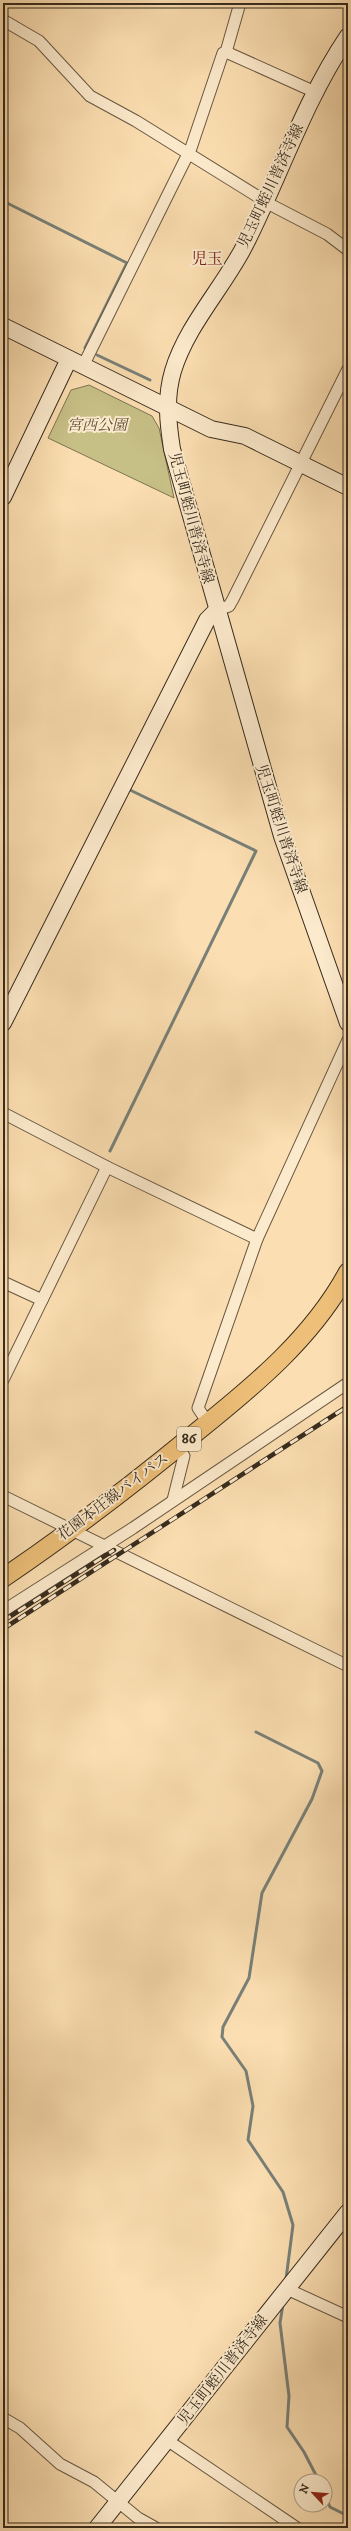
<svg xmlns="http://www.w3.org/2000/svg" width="351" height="2531" viewBox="0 0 351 2531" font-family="'IM FELL DW Pica','Noto Serif JP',serif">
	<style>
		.green { fill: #c6bf86; stroke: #7e7552 }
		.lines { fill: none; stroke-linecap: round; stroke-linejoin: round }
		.stream { stroke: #788079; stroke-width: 3 }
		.street-casing { stroke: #685842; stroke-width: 13 }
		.secondary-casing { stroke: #372b1d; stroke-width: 18 }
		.primary-casing { stroke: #372b1d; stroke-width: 20 }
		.street { stroke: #fceacc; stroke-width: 11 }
		.secondary { stroke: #fceacc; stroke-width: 16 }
		.primary { stroke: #eebf78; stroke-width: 18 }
		.rail-casing { stroke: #372b1d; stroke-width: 4.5 }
		.rail { stroke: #fceacc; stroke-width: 3; stroke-dasharray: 9; stroke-linecap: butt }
		.labels { text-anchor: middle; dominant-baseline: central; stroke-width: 4; stroke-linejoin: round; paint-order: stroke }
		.shield { fill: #fceacc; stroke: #726452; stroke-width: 1 }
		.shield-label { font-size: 14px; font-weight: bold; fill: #372b1d }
		.street-label { font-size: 15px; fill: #372b1d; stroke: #fceacc }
		.park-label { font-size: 15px; font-style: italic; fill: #5b5037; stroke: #fceacc }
		.neighbourhood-label { font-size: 16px; fill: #7a1f14; stroke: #fceacc }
	</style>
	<rect width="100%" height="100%" fill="#fbdeb1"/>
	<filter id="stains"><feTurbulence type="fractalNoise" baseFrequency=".005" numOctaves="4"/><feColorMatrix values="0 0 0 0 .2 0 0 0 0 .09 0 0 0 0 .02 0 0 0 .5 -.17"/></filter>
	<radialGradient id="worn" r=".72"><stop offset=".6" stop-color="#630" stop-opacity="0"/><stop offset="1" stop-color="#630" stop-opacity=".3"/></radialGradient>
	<polygon class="green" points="89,385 152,416 159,428 174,498 48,438 71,390"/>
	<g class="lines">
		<g class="stream">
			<polyline points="3,201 127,263 85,348"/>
			<polyline points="97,355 150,380"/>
			<polyline points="110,1151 256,851 130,790"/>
			<polyline points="256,1732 318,1763 322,1771 312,1799 262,1893 249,1978 223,2027 222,2037 246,2071 253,2106 248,2140 283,2192 293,2225 286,2279"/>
			<polyline points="283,2304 280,2323 289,2396 287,2427 304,2452 319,2481"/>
			<polyline points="325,2495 330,2507 348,2516"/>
		</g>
		<g class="street-casing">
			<g id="street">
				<polyline points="3,20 39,41 90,96 136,121 273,206 327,234 348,250"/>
				<polyline points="226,52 315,92"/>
				<polyline points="83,366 191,148 223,53 226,52 240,3"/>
				<polyline points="217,610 229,606 233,599 348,369"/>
				<polyline points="3,1113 107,1167 257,1239"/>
				<polyline points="3,1282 42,1300"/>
				<polyline points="3,1380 107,1167"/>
				<polyline points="208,1423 198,1408 257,1239 348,1040"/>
				<polyline points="3,1496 348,1666"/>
				<polyline points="173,1500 184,1456 178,1448"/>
				<polyline points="3,1611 133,1528 348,1383"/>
				<polyline points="287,2289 348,2317"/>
				<polyline points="3,2418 20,2428 60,2464 94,2482 138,2518 156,2528"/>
				<polyline points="167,2440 297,2528"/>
			</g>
		</g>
		<g class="secondary-casing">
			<g id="secondary">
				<path d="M348,36C304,101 280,176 245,245C223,288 187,325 173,371C165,398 168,423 172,449L282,836L348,1023"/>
				<polyline points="3,326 211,429 245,436 348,487"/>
				<polyline points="3,497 69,359"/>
				<polyline points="3,1023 207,620 217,610"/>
				<polyline points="97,2528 348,2212"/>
			</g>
		</g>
		<g class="primary-casing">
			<path id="primary" d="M3,1578C71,1532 136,1482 199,1430C255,1385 313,1337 348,1272"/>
		</g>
		<use href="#street" class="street"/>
		<use href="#secondary" class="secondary"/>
		<use href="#primary" class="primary"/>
		<g class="rail-casing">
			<g id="rail">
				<polyline points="3,1621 114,1550"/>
				<polyline points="3,1629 348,1406"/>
			</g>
		</g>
		<use href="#rail" class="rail"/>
	</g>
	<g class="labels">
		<rect class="shield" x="177" y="1427" width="24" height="24" rx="3"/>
		<g class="shield-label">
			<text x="189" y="1439">86</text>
		</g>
		<g class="street-label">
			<text transform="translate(271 186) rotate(-65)">児玉町蛭川普済寺線</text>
			<text transform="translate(191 518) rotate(75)">児玉町蛭川普済寺線</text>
			<text transform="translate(281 829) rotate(72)">児玉町蛭川普済寺線</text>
			<text transform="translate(113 1497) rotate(-37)">花園本庄線バイパス</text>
			<text transform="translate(223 2370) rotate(-52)">児玉町蛭川普済寺線</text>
		</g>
		<g class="park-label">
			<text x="97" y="425">宮西公園</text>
		</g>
		<g class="neighbourhood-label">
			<text x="207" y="259">児玉</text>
		</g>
	</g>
	<rect width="351" height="2531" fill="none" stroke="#fbdeb1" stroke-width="16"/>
	<rect x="4" y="4" width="343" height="2523" fill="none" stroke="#372b1d" stroke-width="2"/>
	<rect x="8" y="8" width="335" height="2515" fill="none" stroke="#372b1d"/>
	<g transform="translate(313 2493) rotate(296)"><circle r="19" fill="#fceacc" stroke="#ad9e86"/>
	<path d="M0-3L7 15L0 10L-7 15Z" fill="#8f2418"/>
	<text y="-6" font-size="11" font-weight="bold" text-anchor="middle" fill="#372b1d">N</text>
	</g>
	<rect width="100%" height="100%" filter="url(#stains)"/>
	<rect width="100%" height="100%" fill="url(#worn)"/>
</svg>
